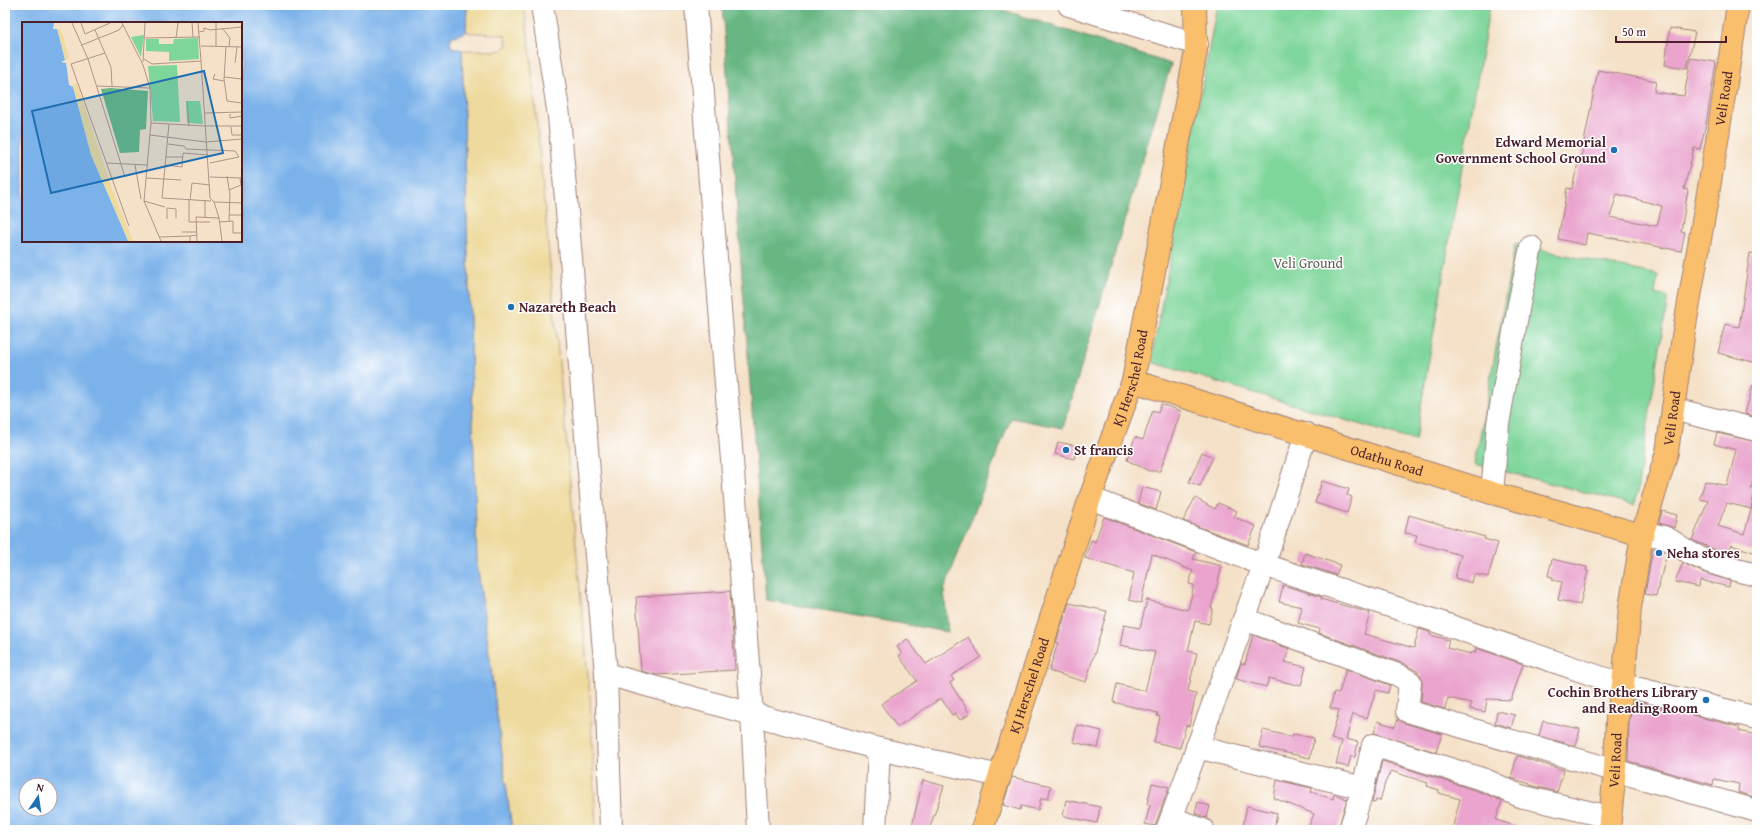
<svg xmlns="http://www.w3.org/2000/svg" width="1762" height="835" viewBox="0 0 1762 835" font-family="'Gentium Book Plus',serif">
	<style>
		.green { fill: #7fd69b; stroke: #647a63 }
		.forest { fill: #67b783; stroke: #586b57 }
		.sand { fill: #eeda9e; stroke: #9c7c64 }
		.water { fill: #7bb2ea; stroke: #62688a; fill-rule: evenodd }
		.building { fill: #eaa4ce; fill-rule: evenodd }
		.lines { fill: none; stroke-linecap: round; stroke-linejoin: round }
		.minor-casing { stroke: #9f8079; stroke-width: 24 }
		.major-casing { stroke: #9f8079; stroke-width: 24 }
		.minor { stroke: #fff; stroke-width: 22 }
		.major { stroke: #f9bf6c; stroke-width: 22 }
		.poi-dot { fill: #1f6fb2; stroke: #fff; stroke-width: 1.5 }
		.labels { text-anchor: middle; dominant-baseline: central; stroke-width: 3; stroke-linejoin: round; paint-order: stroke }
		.street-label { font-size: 14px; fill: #4a1f2b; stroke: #fff }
		.poi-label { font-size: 14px; font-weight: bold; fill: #4a1f2b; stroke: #fff; text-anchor: start }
		.park-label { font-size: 14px; fill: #5d5f52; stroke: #fff }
		.inset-road { fill: none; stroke: #b09389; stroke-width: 1 }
		.view { fill: #1f6fb2; fill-opacity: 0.15; stroke: #1f6fb2; stroke-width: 2 }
		.inset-edge { fill: none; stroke: #4a1f2b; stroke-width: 2 }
	</style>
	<rect width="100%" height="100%" fill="#fff"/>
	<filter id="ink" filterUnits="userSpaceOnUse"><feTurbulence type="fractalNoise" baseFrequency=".025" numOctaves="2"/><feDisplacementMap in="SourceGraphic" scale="8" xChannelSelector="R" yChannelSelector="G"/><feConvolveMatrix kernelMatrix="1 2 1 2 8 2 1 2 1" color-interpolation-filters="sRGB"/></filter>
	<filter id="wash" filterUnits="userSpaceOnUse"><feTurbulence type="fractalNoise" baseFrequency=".012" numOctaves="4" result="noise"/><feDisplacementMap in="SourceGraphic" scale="16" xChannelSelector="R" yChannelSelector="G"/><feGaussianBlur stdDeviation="0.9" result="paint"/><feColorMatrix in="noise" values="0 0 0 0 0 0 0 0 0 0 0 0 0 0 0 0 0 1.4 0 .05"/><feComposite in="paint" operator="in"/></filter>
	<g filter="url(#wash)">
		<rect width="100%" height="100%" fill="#f4e1c7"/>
		<g class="green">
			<polygon points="1217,5 1490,5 1415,441 1151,362"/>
			<polygon points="1515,244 1658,275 1655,294 1668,297 1635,505 1475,464"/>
		</g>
		<polygon class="forest" points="722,5 988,5 1171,64 1063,428 1011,418 944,590 948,632 766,600"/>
		<polygon class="sand" points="467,5 524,5 530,50 590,697 596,830 512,830 477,563 462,50 500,51 507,45 505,35 466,32"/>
		<path class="water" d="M5,5H467L466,32L451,37L450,46L462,50L477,563L512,830H5ZM23,23H241V241H23ZM26,785H50V809H26Z"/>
		<g id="blocks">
			<g class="building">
				<polygon points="1670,28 1695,32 1687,68 1665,65"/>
				<path d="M1691,58L1716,62L1706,124L1700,149L1694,148L1684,189L1688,190L1681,231L1685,232L1681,251L1587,233L1585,245L1558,239L1567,188L1572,189L1579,158H1581L1598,70L1656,81L1654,92L1684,96ZM1617,194L1662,206L1657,226L1610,217Z"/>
				<polygon points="1750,253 1757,254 1757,363 1718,353 1725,324 1739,327"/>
				<polygon points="1753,385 1757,386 1757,417 1745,414"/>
				<polygon points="1161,404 1181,411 1160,471 1149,471 1127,460 1135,437 1143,440 1153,410 1158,412"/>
				<polygon points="1717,433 1757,442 1757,462 1751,489 1755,490 1751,509 1727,503 1718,526 1744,534 1754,500 1757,501 1757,553 1731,545 1728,555 1692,540 1708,501 1700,499 1705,481 1727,486 1736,450 1714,444"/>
				<polygon points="1058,442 1077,446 1074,459 1055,454"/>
				<polygon points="1202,452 1213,457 1200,486 1189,482"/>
				<polygon points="1322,481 1349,489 1347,495 1352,497 1347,513 1315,503"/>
				<polygon points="1142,487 1161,492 1156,510 1138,503"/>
				<polygon points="1195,498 1215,509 1218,503 1237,511 1234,517 1256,526 1248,545 1183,521"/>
				<polygon points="1662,511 1677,515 1674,528 1659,523"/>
				<polygon points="1409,515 1485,537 1484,539 1498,543 1488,577 1474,574 1472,583 1455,578 1461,555 1415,542 1417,535 1405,533"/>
				<polygon points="1104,517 1196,552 1193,559 1222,566 1211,608 1213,608 1209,624 1195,621 1188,651 1197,653 1188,691 1196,694 1189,726 1186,725 1180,748 1154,742 1160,717 1157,716 1158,713 1113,702 1117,684 1145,691 1155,652 1120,645 1124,625 1140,628 1147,600 1188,610 1194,585 1189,584 1193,571 1152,554 1141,603 1129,600 1134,573 1085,558 1091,540 1095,542"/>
				<polygon points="1653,548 1667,553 1656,596 1645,594"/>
				<polygon points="1305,553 1340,565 1336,575 1302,564"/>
				<polygon points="1552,559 1587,567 1586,571 1588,571 1580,605 1558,600 1562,582 1552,580 1553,577 1548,576"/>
				<polygon points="1683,563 1702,572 1730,581 1729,587 1700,580 1699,587 1675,582"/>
				<polygon points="1283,585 1322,597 1321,599 1370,613 1364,634 1414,648 1419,629 1430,632 1430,635 1449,640 1447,648 1471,654 1472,652 1475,653 1476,648 1523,664 1511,700 1487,699 1485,712 1470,709 1471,703 1448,698 1445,709 1421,702 1422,683 1421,676 1417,671 1402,663 1319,633 1320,629 1298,623 1302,607 1279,602"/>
				<polygon points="730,591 735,670 657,675 641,671 636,597"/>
				<polygon points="1069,603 1107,611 1086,682 1049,671 1058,643 1056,643"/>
				<polygon points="1253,635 1289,649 1285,662 1306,667 1301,686 1269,678 1266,687 1236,679 1241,663 1245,664"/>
				<polygon points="968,637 981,657 951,676 954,680 950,683 970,714 960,720 955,713 952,715 941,698 897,727 881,704 917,681 899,656 902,654 897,647 907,639 926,664"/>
				<polygon points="1346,669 1390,685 1388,693 1376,690 1367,718 1353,714 1346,739 1358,742 1355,757 1351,756 1348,767 1336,764 1342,741 1331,739 1339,710 1330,708 1334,692 1339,693"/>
				<polygon points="1633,700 1739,727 1739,731 1757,735 1757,798 1738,792 1739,784 1714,779 1713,785 1628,761 1629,723"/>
				<polygon points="1497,711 1515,715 1511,728 1495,723"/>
				<polygon points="1398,719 1404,723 1442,734 1436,752 1374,733 1378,721 1395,727"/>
				<polygon points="1543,721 1580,729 1576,746 1539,736"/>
				<polygon points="1077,725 1102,731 1098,748 1073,742"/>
				<polygon points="1263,730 1292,737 1293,734 1314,738 1310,758 1259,747"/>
				<polygon points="1517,756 1564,770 1557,792 1530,785 1530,784 1511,778"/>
				<polygon points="1382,761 1481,792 1502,801 1496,820 1519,827 1518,830 1452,830 1460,799 1439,793 1439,790 1427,786 1428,783 1391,771 1385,783 1380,801 1376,800 1375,803 1372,802"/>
				<polygon points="1012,777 1051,786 1048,799 1041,798 1038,810 1021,806 1020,810 1003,805"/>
				<polygon points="923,780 944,786 929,830 911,830"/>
				<polygon points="1277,780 1312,788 1311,792 1333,799 1334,794 1347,799 1338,830 1307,830 1314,814 1274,798"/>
				<polygon points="1152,783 1169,787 1155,826 1145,824 1150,805 1147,804"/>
				<polygon points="1066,800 1100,807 1097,823 1063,816"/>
				<polygon points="1198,802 1210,806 1207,818 1195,813"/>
				<polygon points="1247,806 1277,813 1274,830 1242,830"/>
			</g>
		</g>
	</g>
	<g filter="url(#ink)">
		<use href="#blocks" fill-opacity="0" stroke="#9f8079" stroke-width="1"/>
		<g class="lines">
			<g class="minor-casing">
				<g id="minor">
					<polyline points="542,5 559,116 606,674 611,830"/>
					<polyline points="696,5 752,713 758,830"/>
					<polyline points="1069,5 1197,44"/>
					<polyline points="1673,409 1757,430"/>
					<polyline points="1492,493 1498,424 1519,304 1531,247"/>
					<polyline points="1090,498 1264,565 1427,618 1623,685 1757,718"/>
					<path d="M1642,535C1667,533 1671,542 1690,553C1711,564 1734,570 1757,575"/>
					<polyline points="1244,619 1398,675 1410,682 1407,711 1757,811"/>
					<polyline points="606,674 879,749 1000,776"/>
					<polyline points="1197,747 1363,788"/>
					<polyline points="1172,818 1203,830"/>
					<polyline points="875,830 879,749"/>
					<polyline points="1167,830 1264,565 1306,434"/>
					<polyline points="1350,830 1363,788 1373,745 1485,780 1520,796 1609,817"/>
				</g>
			</g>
			<g class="major-casing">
				<g id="major">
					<path id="s1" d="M1133,381L1492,493L1642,535"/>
					<path id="s2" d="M982,830L1090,498L1133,381L1196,51L1195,5"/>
					<path id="s3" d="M1609,830L1615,769L1617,719L1623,685L1630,608L1642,535L1667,452L1683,337L1717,141L1738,5"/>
				</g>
			</g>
			<use href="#minor" class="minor"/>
			<use href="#major" class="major"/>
		</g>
	</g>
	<g class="poi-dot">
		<circle cx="1614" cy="150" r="4"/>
		<circle cx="511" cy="307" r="4"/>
		<circle cx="1066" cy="450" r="4"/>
		<circle cx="1659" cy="553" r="4"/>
		<circle cx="1706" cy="700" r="4"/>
	</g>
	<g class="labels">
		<g class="street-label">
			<text stroke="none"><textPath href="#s3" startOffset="742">Veli Road</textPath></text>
			<text stroke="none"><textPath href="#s2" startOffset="476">KJ Herschel Road</textPath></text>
			<text stroke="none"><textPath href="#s3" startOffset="418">Veli Road</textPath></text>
			<text stroke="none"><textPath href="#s1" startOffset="266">Odathu Road</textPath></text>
			<text stroke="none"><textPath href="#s2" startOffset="152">KJ Herschel Road</textPath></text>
			<text stroke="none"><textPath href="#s3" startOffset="70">Veli Road</textPath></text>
		</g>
		<g class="poi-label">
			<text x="1606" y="142" text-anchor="end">Edward Memorial<tspan x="1606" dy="16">Government School Ground</tspan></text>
			<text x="519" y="307">Nazareth Beach</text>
			<text x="1074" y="450">St francis</text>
			<text x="1667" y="553">Neha stores</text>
			<text x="1698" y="692" text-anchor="end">Cochin Brothers Library<tspan x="1698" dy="16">and Reading Room</tspan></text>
		</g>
		<g class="park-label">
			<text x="1308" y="263">Veli Ground</text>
		</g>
	</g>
	<g transform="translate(22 22)">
		<rect width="220" height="220" fill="#f4e1c7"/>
		<path d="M122,13L119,35L109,15ZM176,16L177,37L147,39V30L124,29V17H137V22H151L152,17ZM155,43L158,100L131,99L126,44ZM164,79H178L181,102L165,101Z" fill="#7fd69b"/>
		<path d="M89,66L126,69L124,107L118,108L117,130L98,131L79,67Z" fill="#67b783"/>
		<path d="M35,7H38L41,14L47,37L43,38ZM55,61L90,167L111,219H106L69,133L56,84L61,82H56L51,63Z" fill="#eeda9e"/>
		<path d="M0,1H32L31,7H35L43,38L39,40L44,41L47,63L51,65L69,133L106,219H0Z" fill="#7bb2ea"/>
		<path class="inset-road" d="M50,1L66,37L103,155M59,1L63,12L88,1M100,1L121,43L128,66L129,101L122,179L139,219M170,1L171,15M194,1V24M200,6L208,16L207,25M73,8L89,45L90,64M177,10L182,9V6L188,8L220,5M123,16L178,15M154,16L156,1M60,23L97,8L101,3M179,24L220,25M204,25L202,57L205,79L220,81M83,31L49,42L107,204M122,37L130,42L179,39L176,1M179,39L188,176L192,180L220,181M121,40L123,1M213,41L215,25M193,52L191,57L202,59M202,55L220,57M75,64L128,66M165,79L167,104M183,91L220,90M208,92V96L220,94M129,101L183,104M147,102L140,176L189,179M183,104H220M209,105L210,113H220M128,113L184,120L220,117M146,122L162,124L164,127L213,129L217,135L188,141M144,135H161M85,141L125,143M113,143L119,177M143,143L160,145L161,131L186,133M205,154L208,173L207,199M188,155L220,156M124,156L159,158M207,168L219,163L218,156M167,178V200H188M168,178L170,161L188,163M122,179L143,185M183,179V195M192,180L197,196L200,219M207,193H220M145,197V186L154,187V196M197,200L211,199V211H220M160,210H175M138,215L168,214M168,219V214L175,213M175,219L174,195L197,196"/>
		<path class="view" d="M182,49L201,131L29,171L10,89Z"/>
		<rect width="220" height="220" class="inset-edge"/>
	</g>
	<rect width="1762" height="835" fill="none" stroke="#fff" stroke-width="20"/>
	<g transform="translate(38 797) rotate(13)"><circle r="19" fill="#ffffff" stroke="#b7a5aa"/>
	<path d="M0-3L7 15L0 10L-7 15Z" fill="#1f6fb2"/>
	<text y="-6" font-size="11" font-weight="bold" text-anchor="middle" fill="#4a1f2b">N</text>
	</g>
	<path d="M1616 36v6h110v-6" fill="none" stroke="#4a1f2b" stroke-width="2"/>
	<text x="1622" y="36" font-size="12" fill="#4a1f2b" stroke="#ffffff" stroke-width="3" paint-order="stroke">50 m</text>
</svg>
